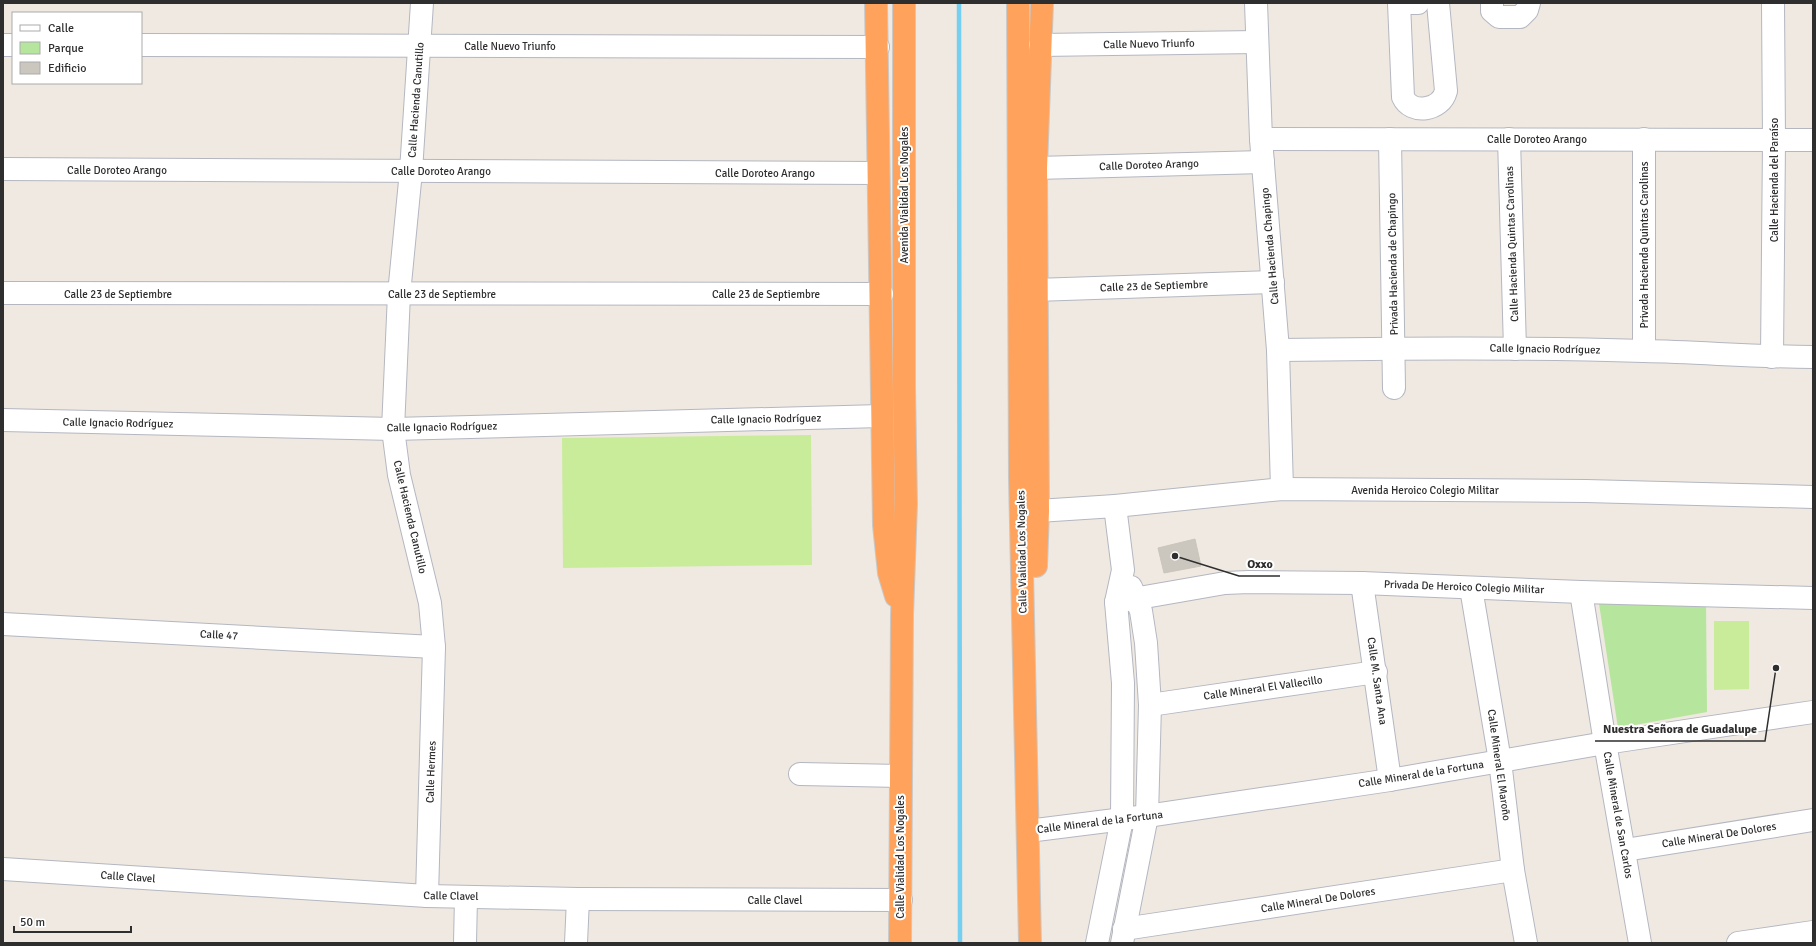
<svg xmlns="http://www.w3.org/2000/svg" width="1816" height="946" viewBox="0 0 1816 946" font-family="Signika,sans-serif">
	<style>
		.green { fill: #b6e59e }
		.pitch { fill: #c9ec9a }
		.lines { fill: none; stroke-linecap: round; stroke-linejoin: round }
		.stream { stroke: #75cff0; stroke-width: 4.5 }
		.building { fill: #cbc7bf; stroke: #cbc5ba }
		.minor-casing { stroke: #b4b7c1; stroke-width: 24 }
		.highway-casing { stroke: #c9c9c9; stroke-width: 24 }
		.minor { stroke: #fff; stroke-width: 22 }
		.highway { stroke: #ffa35c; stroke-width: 22 }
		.labels { text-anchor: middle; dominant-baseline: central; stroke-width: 4; stroke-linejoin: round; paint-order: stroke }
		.street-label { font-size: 11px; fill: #2e2e2e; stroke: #fff }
		.leader { fill: none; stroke: #2e2e2e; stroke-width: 1.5 }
		.callout-dot { fill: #2e2e2e; stroke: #fff; stroke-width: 1.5 }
		.callout-label { font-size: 12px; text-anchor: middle; font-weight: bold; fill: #2e2e2e; stroke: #fff; stroke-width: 4; stroke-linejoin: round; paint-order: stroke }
	</style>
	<rect width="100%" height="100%" fill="#efe9e1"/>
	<polygon class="green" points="1598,597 1706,601 1707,712 1618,728"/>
	<g class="pitch">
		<polygon points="811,435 812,565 563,568 562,438"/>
		<polygon points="1714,621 1749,621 1749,689 1714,690"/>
	</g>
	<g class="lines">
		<polyline class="stream" points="959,3 960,943"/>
	</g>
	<polygon class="building" points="1195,539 1201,566 1164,573 1158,548"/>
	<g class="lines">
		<g class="minor-casing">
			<g id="minor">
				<polyline points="422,3 411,171 399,294 393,429 399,475 430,603 434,647 427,896"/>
				<polyline points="1256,3 1261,139 1278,350 1282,489"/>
				<path d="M1399,3L1403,97C1411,115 1441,111 1446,91L1438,3"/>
				<polyline points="1399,3 1418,3"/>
				<polyline points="1492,3 1492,11 1499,17 1520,17 1527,10 1529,3"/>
				<polyline points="3,45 13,45"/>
				<polyline points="141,45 878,47"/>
				<polyline points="1040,45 1257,42"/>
				<polyline points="1261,139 1813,140"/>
				<polyline points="1390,139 1394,388"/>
				<polyline points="1509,139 1515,349"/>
				<polyline points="1644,139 1644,351"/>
				<polyline points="1036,168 1263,162"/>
				<polyline points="3,169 878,173"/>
				<polyline points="1035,290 1273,282"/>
				<polyline points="3,293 882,294"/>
				<path d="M1278,350C1400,348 1522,347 1644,351C1700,352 1756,357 1813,357"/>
				<polyline points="1772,357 1774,141 1773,3"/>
				<polyline points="3,420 393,429 881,416"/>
				<polyline points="1038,511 1115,506 1282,489 1586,491 1813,497"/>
				<polyline points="1362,583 1390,780"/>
				<polyline points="1471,588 1500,761 1513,870 1526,943"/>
				<polyline points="1581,592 1605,743 1640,943"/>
				<polyline points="1116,602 1225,583 1249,582 1362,583 1581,592 1813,598"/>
				<polyline points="3,624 434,647"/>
				<polyline points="1150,705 1376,672"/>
				<polyline points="800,774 901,776"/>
				<polyline points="1028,831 1147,816 1390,780 1605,743 1813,712"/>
				<polyline points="1625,850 1813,820"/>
				<polyline points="3,869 427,896 578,899 901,900"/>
				<polyline points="1124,929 1513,870"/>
				<polyline points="465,943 466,897"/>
				<polyline points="576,943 578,899"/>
				<polyline points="1097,943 1122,819 1123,683 1116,602 1123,570 1115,506"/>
				<polyline points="1122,943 1147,816 1150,705 1146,643 1141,611 1131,587"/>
				<polyline points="1738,943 1813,932"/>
			</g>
		</g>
		<g class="highway-casing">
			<g id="highway">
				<polyline points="876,3 884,525 889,573 896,596"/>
				<polyline points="1018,3 1020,478 1030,943"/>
				<polyline points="1036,566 1038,511 1036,168 1042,3"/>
				<polyline points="900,943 902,615 906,504 904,387 904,3"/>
			</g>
		</g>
		<use href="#minor" class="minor"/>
		<use href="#highway" class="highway"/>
	</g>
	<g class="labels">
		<g class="street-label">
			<text transform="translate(1149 44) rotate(-1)">Calle Nuevo Triunfo</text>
			<text x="510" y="46">Calle Nuevo Triunfo</text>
			<text transform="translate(416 100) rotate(-86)">Calle Hacienda Canutillo</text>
			<text x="1537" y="139">Calle Doroteo Arango</text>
			<text transform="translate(1149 165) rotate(-2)">Calle Doroteo Arango</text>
			<text x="117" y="170">Calle Doroteo Arango</text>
			<text x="441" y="171">Calle Doroteo Arango</text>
			<text x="765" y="173">Calle Doroteo Arango</text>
			<text transform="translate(1774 180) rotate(-90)">Calle Hacienda del Paraíso</text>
			<text transform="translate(904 195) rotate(-90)">Avenida Vialidad Los Nogales</text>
			<text transform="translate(1512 244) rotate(-92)">Calle Hacienda Quintas Carolinas</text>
			<text transform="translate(1644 245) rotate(-90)">Privada Hacienda Quintas Carolinas</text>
			<text transform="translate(1270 246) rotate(-95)">Calle Hacienda Chapingo</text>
			<text transform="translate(1393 264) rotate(-91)">Privada Hacienda de Chapingo</text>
			<text transform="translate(1154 286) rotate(-2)">Calle 23 de Septiembre</text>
			<text x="118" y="294">Calle 23 de Septiembre</text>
			<text x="442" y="294">Calle 23 de Septiembre</text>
			<text x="766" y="294">Calle 23 de Septiembre</text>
			<text transform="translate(1545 349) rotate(1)">Calle Ignacio Rodríguez</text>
			<text transform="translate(766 419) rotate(-1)">Calle Ignacio Rodríguez</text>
			<text transform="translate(118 423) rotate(1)">Calle Ignacio Rodríguez</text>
			<text transform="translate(442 427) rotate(-1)">Calle Ignacio Rodríguez</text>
			<text x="1425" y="490">Avenida Heroico Colegio Militar</text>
			<text transform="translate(410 517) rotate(77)">Calle Hacienda Canutillo</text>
			<text transform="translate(1022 552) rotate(-91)">Calle Vialidad Los Nogales</text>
			<text transform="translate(1464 587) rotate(2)">Privada De Heroico Colegio Militar</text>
			<text transform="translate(219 635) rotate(3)">Calle 47</text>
			<text transform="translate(1377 681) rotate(82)">Calle M. Santa Ana</text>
			<text transform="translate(1263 688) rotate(-8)">Calle Mineral El Vallecillo</text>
			<text transform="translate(1499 765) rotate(82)">Calle Mineral El Maroño</text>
			<text transform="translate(431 772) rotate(-88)">Calle Hermes</text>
			<text transform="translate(1421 774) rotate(-9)">Calle Mineral de la Fortuna</text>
			<text transform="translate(1618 815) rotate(80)">Calle Mineral de San Carlos</text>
			<text transform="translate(1100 822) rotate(-7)">Calle Mineral de la Fortuna</text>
			<text transform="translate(1719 835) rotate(-9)">Calle Mineral De Dolores</text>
			<text transform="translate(900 857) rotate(-90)">Calle Vialidad Los Nogales</text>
			<text transform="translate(128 877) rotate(4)">Calle Clavel</text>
			<text transform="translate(451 896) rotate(1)">Calle Clavel</text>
			<text x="775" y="900">Calle Clavel</text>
			<text transform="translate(1318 900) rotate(-9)">Calle Mineral De Dolores</text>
		</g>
	</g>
	<path class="leader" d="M1175 556L1239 576H1280M1776 668L1765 741H1595"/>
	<g class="callout-dot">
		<circle cx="1175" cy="556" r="4"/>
		<circle cx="1776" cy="668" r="4"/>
	</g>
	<g class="callout-label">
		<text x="1260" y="568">Oxxo</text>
		<text x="1680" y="733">Nuestra Señora de Guadalupe</text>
	</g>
	<rect width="1816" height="946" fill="none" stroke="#2e2e2e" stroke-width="8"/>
	<rect x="12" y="12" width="130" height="72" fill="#ffffff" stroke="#ababab"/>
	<rect x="20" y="25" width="20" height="6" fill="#ffffff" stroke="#ababab"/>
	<text x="48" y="32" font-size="12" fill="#2e2e2e">Calle</text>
	<rect x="20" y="42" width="20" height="12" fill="#b6e59e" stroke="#ababab"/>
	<text x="48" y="52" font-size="12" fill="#2e2e2e">Parque</text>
	<rect x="20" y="62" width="20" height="12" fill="#cbc7bf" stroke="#ababab"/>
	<text x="48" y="72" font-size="12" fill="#2e2e2e">Edificio</text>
	<path d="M14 926v6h117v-6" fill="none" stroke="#2e2e2e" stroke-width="2"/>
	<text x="20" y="926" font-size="12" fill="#2e2e2e" stroke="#ffffff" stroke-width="3" paint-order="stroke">50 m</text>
</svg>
